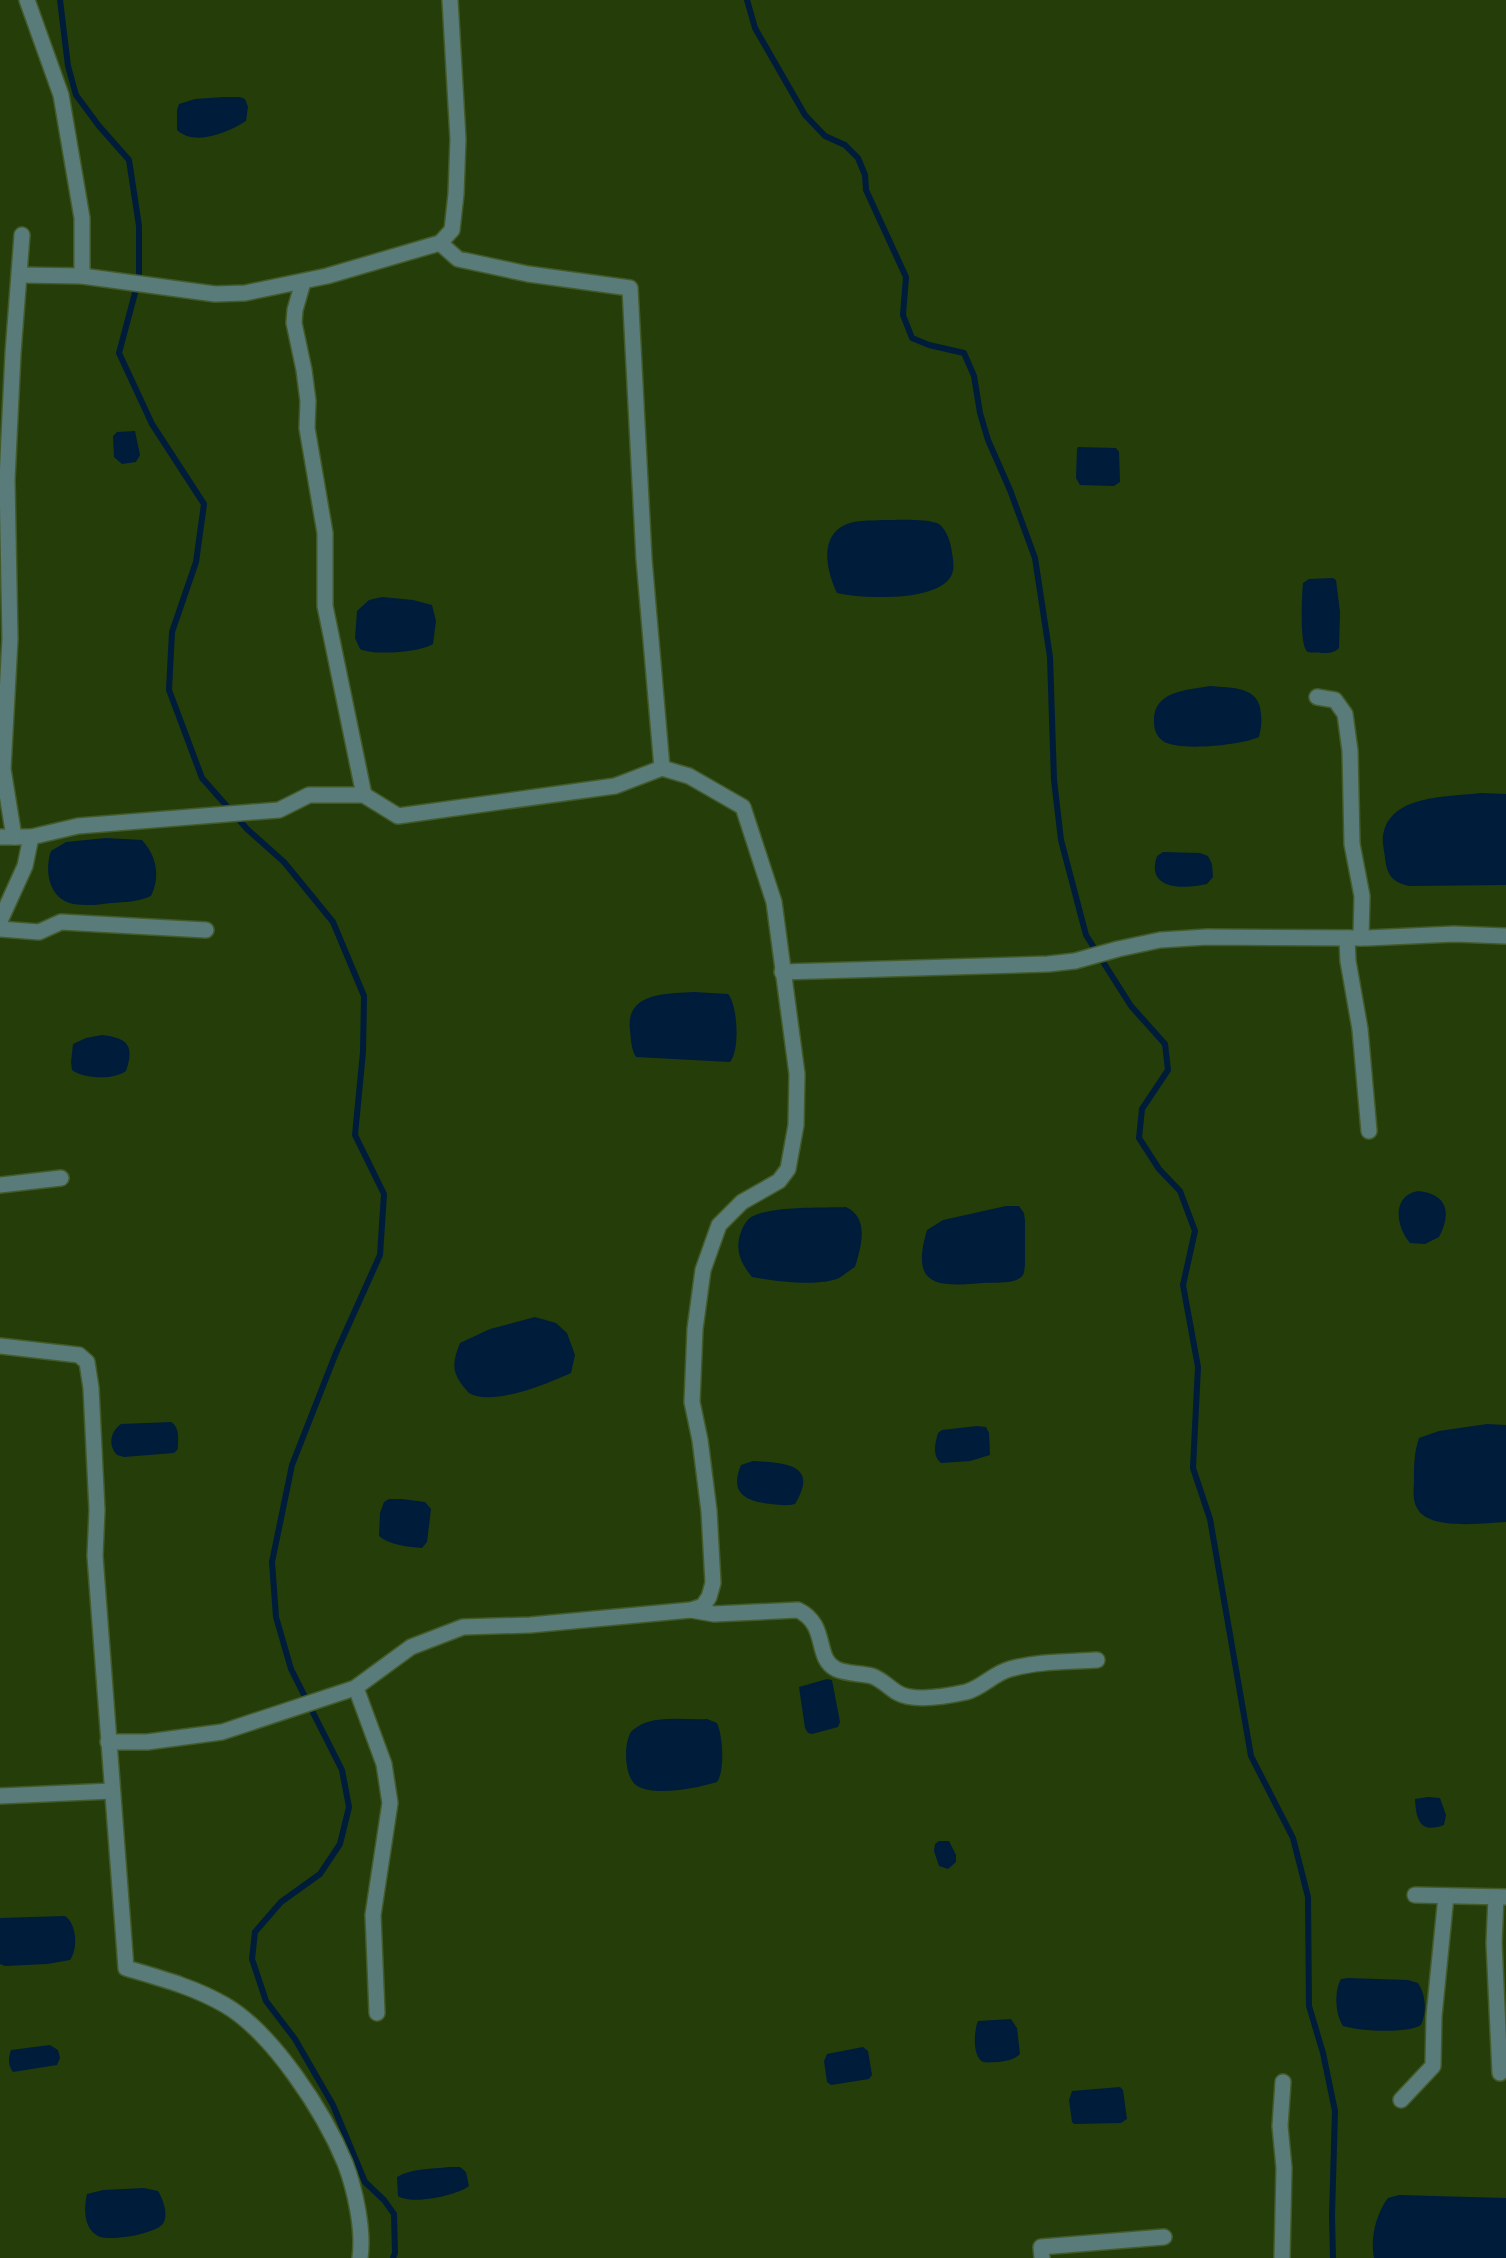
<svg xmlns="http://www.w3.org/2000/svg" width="1506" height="2258" viewBox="0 0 1506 2258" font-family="'Playfair Display',serif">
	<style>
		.water { fill: #001c3b }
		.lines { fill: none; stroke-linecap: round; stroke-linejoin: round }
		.stream { stroke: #001c3b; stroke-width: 6 }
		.minor-casing { stroke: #435b2a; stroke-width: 18 }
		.minor { stroke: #597b79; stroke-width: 15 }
	</style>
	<rect width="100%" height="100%" fill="#253d09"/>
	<g class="water">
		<path d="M223,97H240L245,99L248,107L246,121C229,132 195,147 177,130V110L179,104L195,99Z"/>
		<polygon points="135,431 140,455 136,462 122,464 114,457 113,436 117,432"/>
		<polygon points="1078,447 1116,448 1119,452 1120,482 1114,486 1080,485 1076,478 1077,449"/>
		<path d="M883,520C897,520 927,518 939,524C947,530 951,543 952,553C953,557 954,566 953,571C946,603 861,599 837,593C828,574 819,541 841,527C853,519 870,521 883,520Z"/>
		<path d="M1333,578L1336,580L1340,612L1339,648C1334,653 1329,653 1322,653C1318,652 1311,653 1308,652C1299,648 1302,593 1303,583L1309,579Z"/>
		<path d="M382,597L413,600L432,605L436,621L433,644C421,652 374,656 360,649L355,638L357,611L369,600Z"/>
		<path d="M1210,686C1232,688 1260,686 1261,714C1262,723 1261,729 1259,737C1242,745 1178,752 1163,741C1156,736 1154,729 1154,721C1153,691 1187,690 1210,686Z"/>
		<path d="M1481,793L1506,794V885L1409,886C1392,882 1387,875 1385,858C1384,849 1381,839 1384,831C1394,794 1451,797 1481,793Z"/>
		<path d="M106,838L142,840C156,855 161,876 151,896C138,902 125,902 111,903C98,905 86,906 73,904C49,899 44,871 51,851L66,842Z"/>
		<path d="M1163,852L1200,853L1208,856L1212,864L1213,877L1207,884C1185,889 1145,891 1157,856Z"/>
		<path d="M694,992L728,994C738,1005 740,1051 730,1062L636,1057C631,1049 631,1039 630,1030C625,991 669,994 694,992Z"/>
		<path d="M102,1035C127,1038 135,1045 126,1071C114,1080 84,1079 72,1070L71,1062L73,1044L86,1038Z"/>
		<path d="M1418,1191C1447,1194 1452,1212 1439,1237L1425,1244L1410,1243C1396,1227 1391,1196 1418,1191Z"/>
		<path d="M1006,1206H1019L1024,1213L1025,1221V1265C1024,1270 1025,1275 1020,1278C1011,1284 994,1282 983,1283C937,1287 910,1287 927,1230L943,1220Z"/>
		<path d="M846,1207C870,1218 861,1247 855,1267C850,1270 844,1275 839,1278C818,1287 774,1281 752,1277C743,1266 736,1254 739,1239C741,1230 745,1220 753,1216C774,1206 822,1208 846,1207Z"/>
		<path d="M535,1317L556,1323L567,1333L575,1355L571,1373C549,1383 492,1407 469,1393C466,1390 463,1386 460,1382C451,1369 454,1358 460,1343L490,1329Z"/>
		<path d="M171,1422C180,1427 178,1439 178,1449L174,1453L124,1457L117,1455C108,1445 110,1432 121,1424Z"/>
		<path d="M1487,1424L1506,1425V1522C1484,1523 1428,1531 1417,1508C1412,1500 1414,1489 1414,1480C1414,1465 1414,1453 1419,1438L1439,1431Z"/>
		<path d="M977,1426L986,1427L989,1433L990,1455L970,1461L941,1463C932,1456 935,1443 938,1433L942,1430Z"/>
		<path d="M753,1461C783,1463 820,1463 795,1504C787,1506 780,1505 771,1504C746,1501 729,1494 741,1465Z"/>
		<path d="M402,1499L425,1502L431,1509L427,1542L422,1548C409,1547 389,1545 379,1536L380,1513L384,1502L389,1499Z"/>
		<polygon points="827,1679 832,1680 840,1722 838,1727 812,1734 808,1733 805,1728 799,1687"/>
		<path d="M707,1719L717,1723C723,1736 725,1771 717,1782C698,1788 657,1796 639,1787C624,1781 623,1744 631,1732C633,1729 639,1726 642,1724C662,1716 686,1720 707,1719Z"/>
		<path d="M1428,1797L1440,1798L1446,1815L1444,1825C1420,1834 1416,1820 1415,1799Z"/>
		<polygon points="939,1841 949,1841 956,1855 956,1862 948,1869 939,1866 934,1851 935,1844"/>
		<path d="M65,1916C77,1924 78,1949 70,1960L47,1964L5,1966L0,1964V1918Z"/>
		<path d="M1348,1978L1408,1980L1418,1983C1426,1995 1427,2012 1421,2025C1406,2034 1359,2031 1343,2026C1335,2014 1334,1991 1341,1979Z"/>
		<path d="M1011,2019L1017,2028L1020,2054C1014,2060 1006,2061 998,2062C993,2062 987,2063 983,2062C972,2057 974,2030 978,2021Z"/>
		<path d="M50,2045L58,2050L60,2058L57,2065L13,2072C8,2065 8,2059 11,2050Z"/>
		<polygon points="863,2047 868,2051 872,2075 869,2079 831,2085 827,2082 824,2061 827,2054"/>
		<polygon points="1120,2087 1123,2090 1127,2119 1121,2123 1074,2124 1072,2122 1069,2100 1072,2091"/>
		<path d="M449,2167H460L466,2172L469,2186C456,2196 411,2205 398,2196L397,2177C412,2168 432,2169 449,2167Z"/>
		<path d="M144,2188L158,2191C163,2199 168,2213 164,2222C159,2234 108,2242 98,2236C83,2228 84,2207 87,2194L103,2190Z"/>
		<path d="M1399,2195L1506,2198V2258H1374C1370,2238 1376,2214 1388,2198Z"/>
	</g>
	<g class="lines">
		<g class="stream">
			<polyline points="60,0 68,66 76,95 99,126 129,160 139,226 139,278 119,353 152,424 204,504 196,562 172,632 169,690 202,778 247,829 284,862 333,922 364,996 363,1052 355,1135 384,1194 380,1255 336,1353 292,1465 272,1562 276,1617 291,1669 342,1770 349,1807 340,1844 320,1874 281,1902 255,1932 252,1959 266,2001 295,2039 333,2105 365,2182 384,2200 394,2214 395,2253 393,2258"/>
			<polyline points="747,0 755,28 805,115 825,136 845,145 858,158 865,175 866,190 906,277 903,315 912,338 929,345 964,353 974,376 980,413 988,440 1010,490 1035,558 1050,657 1054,780 1061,840 1086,935 1131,1006 1165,1044 1168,1070 1142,1109 1139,1138 1159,1169 1180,1191 1195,1231 1183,1285 1198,1367 1193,1468 1210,1519 1251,1756 1293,1838 1308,1897 1309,2006 1323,2053 1335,2111 1332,2216 1333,2258"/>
		</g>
		<g class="minor-casing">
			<g id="minor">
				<polyline points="27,0 61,95 82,218 82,276"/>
				<polyline points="20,275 82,276 215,294 245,293 327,276 440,243 452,230 456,194 458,139 450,0"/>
				<polyline points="303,282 295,310 294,323 304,370 308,401 307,428 325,533 325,606 364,795"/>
				<polyline points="1317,697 1335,700 1345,714 1350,751 1352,844 1362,896 1361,938"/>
				<polyline points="0,837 31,837 78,826 279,810 309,795 364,795 398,816 615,786 662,768"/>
				<polyline points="14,837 3,769 10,639 7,480 13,353 22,235"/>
				<polyline points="0,921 25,866 31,837"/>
				<polyline points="0,929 39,932 61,922 206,930"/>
				<polyline points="1347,938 1348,961 1360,1029 1369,1131"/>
				<polyline points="782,972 1048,964 1075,961 1118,949 1160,940 1207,937 1367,938 1454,934 1506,936"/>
				<polyline points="0,1185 61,1178"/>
				<path d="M0,1346L79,1355L87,1362L91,1388L97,1510L95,1556L126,1968C160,1978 194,1987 225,2005C273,2033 324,2112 345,2163C355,2189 364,2230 360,2258"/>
				<path d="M691,1610L714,1614L798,1610C829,1625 814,1658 836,1669C847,1674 860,1673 872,1676C883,1680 889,1688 898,1693C914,1702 948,1696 966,1692C982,1688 994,1673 1010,1669C1038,1661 1068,1662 1097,1660"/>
				<polyline points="356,1688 384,1764 390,1803 373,1915 377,2013"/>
				<polyline points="108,1742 147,1742 222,1732 355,1688 411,1647 463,1627 530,1625 691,1610 703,1606 709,1597 713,1583 709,1511 700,1440 692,1402 695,1329 703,1270 719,1225 742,1202 779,1181 788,1169 796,1125 797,1074 774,902 743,807 689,776 662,768 644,559 630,288 528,274 458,259 440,243"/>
				<polyline points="0,1796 112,1791"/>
				<polyline points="1415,1895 1506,1897"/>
				<polyline points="1496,1897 1494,1943 1500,2073"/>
				<polyline points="1401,2100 1433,2066 1434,2016 1446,1896"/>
				<polyline points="1042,2258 1041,2247 1164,2237"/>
				<polyline points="1282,2258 1284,2168 1280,2126 1283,2082"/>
			</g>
		</g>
		<use href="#minor" class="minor"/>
	</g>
</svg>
